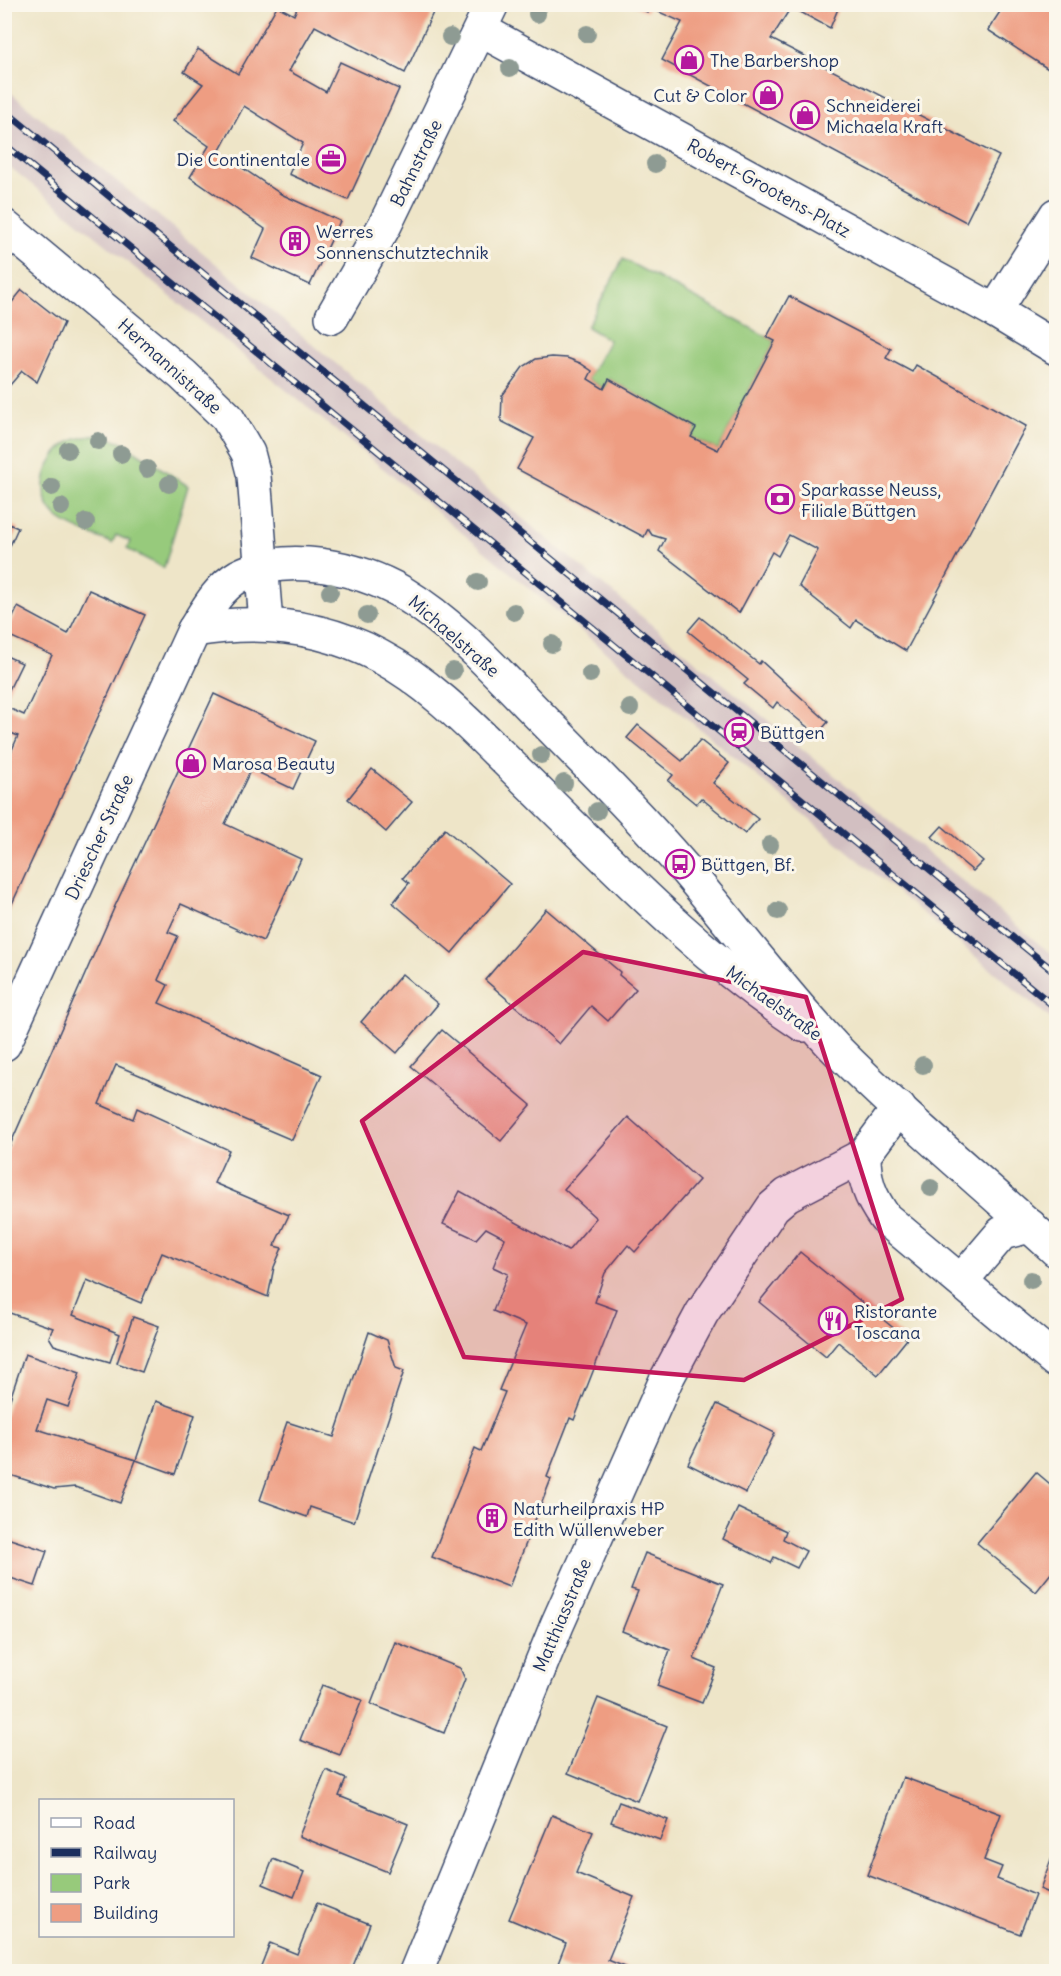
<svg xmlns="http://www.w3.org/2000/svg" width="1061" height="1976" viewBox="0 0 1061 1976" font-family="Delius,sans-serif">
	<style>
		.industrial { fill: #d2bfc1 }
		.green { fill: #97ca7b; stroke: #597c6c; stroke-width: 1.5 }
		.building { fill: #ee9d82 }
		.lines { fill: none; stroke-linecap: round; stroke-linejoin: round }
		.minor-casing { stroke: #3b4a6e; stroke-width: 36 }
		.minor { stroke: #fff; stroke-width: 33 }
		.rail-casing { stroke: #1b2f5e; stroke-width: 7 }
		.rail { stroke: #fbf7ec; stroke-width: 4.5; stroke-dasharray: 14; stroke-linecap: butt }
		.tree { fill: #8e9b93 }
		.marked { fill: #c2185b; fill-opacity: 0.2; stroke: #c2185b; stroke-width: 4.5; stroke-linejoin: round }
		.labels { text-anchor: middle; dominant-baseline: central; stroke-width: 6; stroke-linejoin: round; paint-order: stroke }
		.poi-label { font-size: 18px; fill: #1b2f5e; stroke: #fbf7ec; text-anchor: start }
		.street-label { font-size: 18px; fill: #1b2f5e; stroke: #fbf7ec }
	</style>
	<rect width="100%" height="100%" fill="#fbf7ec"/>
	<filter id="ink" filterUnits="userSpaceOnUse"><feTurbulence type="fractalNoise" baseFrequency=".0167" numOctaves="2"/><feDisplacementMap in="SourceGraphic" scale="12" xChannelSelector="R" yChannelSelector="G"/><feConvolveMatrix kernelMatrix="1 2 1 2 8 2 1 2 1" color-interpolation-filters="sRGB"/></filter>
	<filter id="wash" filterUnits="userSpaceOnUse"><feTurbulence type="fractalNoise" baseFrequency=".008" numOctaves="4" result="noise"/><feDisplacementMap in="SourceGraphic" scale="24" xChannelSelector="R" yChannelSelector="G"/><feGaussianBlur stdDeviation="1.35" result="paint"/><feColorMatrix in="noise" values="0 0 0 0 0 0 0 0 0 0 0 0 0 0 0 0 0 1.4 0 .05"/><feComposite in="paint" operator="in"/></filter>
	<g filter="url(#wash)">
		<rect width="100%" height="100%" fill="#eee5c8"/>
		<polygon class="industrial" points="4,87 448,457 1056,958 1056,1023 432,508 5,163"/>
		<g class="green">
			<polygon points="623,259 775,341 718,450 691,437 696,428 609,379 604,389 588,379 609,340 587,327"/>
			<path d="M97,435L120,441L188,486L164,568L127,549L130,541L116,535L112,543C96,536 75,530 61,520C32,500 43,458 70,442C77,437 89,437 97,435Z"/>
		</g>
		<g id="blocks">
			<g class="building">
				<polygon points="299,4 437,4 405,73 315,26 289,71 326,92 340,62 399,89 348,200 289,174 303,143 244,106 219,152 281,194 340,221 310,285 252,258 265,229 190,177 209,146 173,121 203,84 184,72 198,49 238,74 277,6 294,15"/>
				<polygon points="631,4 840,4 830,28 791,7 771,39 999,156 966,222 662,60 682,22 648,7 647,12"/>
				<polygon points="1005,4 1056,4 1056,74 988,30"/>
				<polygon points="22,290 64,323 37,382 22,371 4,392 4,312"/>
				<polygon points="789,296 891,349 886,358 912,372 916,365 1026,426 906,651 856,620 851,628 799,586 818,550 789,535 778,556 772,552 739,613 659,551 665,539 652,535 648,529 644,537 517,469 534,438 501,421 502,396 523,367 536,359 552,357 567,358 580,363 592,371 588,379 604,389 609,379 696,428 691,437 718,450 775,341 767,337"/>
				<polygon points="4,522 18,528 4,559"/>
				<polygon points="89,590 145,615 5,919 5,766 18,736 4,730 4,706 24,715 52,655 5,634 18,607 68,634"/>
				<polygon points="700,617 759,664 761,661 828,722 817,735 777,702 773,708 744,684 748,680 688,631"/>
				<polygon points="4,655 22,663 4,700"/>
				<polygon points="214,694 315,741 293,789 251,769 225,824 301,859 263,941 181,904 168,932 178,936 158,980 168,985 159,1003 322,1075 292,1140 116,1065 99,1104 133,1119 137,1108 229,1150 214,1183 289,1215 274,1246 282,1248 274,1267 268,1297 162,1253 141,1303 87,1280 73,1315 120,1334 110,1362 54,1345 49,1337 53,1328 4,1311 4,1159 115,906"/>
				<polygon points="638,725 682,761 700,740 729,763 713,783 758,819 745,834 701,798 696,804 668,781 673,775 627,738"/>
				<polygon points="372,769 412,802 386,832 348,799"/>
				<polygon points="942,826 983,861 973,871 932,837"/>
				<polygon points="445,829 510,884 452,953 393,903 409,883 403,878"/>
				<polygon points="546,909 620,972 619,975 636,989 608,1021 591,1006 559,1044 485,980"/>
				<polygon points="402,974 438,1004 397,1053 361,1022"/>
				<polygon points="442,1030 531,1105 501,1141 411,1066"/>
				<polygon points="628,1117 699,1180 635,1252 628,1245 605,1273 595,1302 617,1310 574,1420 570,1418 547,1477 551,1479 509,1587 432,1557 475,1448 481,1451 505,1392 499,1390 526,1325 493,1311 508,1274 493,1267 505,1238 486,1228 476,1239 443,1224 460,1191 568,1251 596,1218 564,1189"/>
				<polygon points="800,1252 907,1339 878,1375 838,1342 826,1357 759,1302"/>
				<polygon points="133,1317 159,1326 142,1372 117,1363"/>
				<polygon points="369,1332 387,1340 396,1368 404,1371 354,1522 310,1507 307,1517 260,1500 287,1422 334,1437"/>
				<polygon points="25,1354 80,1373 68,1407 47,1400 37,1429 136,1460 120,1503 75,1487 54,1489 4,1473 4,1417"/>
				<polygon points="156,1401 195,1415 175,1474 136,1460"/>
				<polygon points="717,1404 775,1433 746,1493 688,1464"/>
				<polygon points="1036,1472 1056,1489 1056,1567 1036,1592 977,1543"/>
				<polygon points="738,1508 786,1531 783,1539 806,1551 797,1568 774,1557 771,1563 723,1539"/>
				<polygon points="4,1537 47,1551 35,1586 4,1576"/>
				<polygon points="645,1553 723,1584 694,1659 716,1668 702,1703 657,1686 670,1650 622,1631 638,1591 631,1589"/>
				<polygon points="395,1642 460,1668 465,1679 444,1733 371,1704"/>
				<polygon points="322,1685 362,1700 340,1755 300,1740"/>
				<polygon points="598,1698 667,1726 637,1801 568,1773"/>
				<polygon points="326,1770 346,1779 339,1796 408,1824 388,1872 299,1836"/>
				<polygon points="903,1777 1001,1814 984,1860 1002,1867 997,1879 1035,1895 1020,1934 867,1875"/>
				<polygon points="619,1802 668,1820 660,1840 611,1822"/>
				<polygon points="552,1815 593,1832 576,1873 634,1897 608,1960 635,1971 569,1971 557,1966 566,1943 509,1919"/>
				<polygon points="1056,1846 1056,1896 1040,1889"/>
				<polygon points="273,1859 304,1872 294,1897 263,1884"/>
				<polygon points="317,1903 370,1924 351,1971 259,1971 270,1943 297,1954"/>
			</g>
		</g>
	</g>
	<g filter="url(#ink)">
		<use href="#blocks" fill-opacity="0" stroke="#3b4a6e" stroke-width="1.5"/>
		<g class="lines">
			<g class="minor-casing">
				<g id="minor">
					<polyline points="481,30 995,311 1056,348"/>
					<polyline points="4,226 183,375 227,417 248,453 254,476 266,623"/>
					<polyline points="995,311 1056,215"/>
					<polyline points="332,317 385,225 492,4"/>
					<path d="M194,630C258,619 321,625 379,656C436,686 482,738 528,782C616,868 700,957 803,1025"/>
					<path d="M4,1044L194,630C206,611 218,588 239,576C287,551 358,567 403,593C451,622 491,666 530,706C582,759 635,811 684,868C734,927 782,992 835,1048C905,1119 983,1183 1056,1250"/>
					<path d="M899,1108L864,1155C864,1181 870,1197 885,1218L1056,1361"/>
					<polyline points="961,1281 1002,1233 1030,1226"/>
					<polyline points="416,1972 557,1625 666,1380 702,1313 773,1207 787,1195 864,1155"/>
				</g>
			</g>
			<use href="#minor" class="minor"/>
			<g class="rail-casing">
				<g id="rail">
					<polyline points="4,110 1056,973"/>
					<polyline points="4,144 1056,1008"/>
				</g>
			</g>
			<use href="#rail" class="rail"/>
		</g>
		<g class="tree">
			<circle cx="537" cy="14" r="9"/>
			<circle cx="587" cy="34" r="9"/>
			<circle cx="450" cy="37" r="9"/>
			<circle cx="510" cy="68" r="9"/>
			<circle cx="655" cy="164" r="9"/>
			<circle cx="98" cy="441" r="9"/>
			<circle cx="68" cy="450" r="9"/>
			<circle cx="121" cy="454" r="9"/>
			<circle cx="147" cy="469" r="9"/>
			<circle cx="169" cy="484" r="9"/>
			<circle cx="52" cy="487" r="9"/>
			<circle cx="61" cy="507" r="9"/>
			<circle cx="86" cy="522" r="9"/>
			<circle cx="478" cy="582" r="9"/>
			<circle cx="330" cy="592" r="9"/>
			<circle cx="514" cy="612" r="9"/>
			<circle cx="367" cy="615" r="9"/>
			<circle cx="552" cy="644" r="9"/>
			<circle cx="453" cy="671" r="9"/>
			<circle cx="590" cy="674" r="9"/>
			<circle cx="630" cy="708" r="9"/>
			<circle cx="541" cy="755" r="9"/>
			<circle cx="564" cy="783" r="9"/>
			<circle cx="597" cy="811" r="9"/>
			<circle cx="770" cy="845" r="9"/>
			<circle cx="778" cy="911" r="9"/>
			<circle cx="923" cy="1065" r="9"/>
			<circle cx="931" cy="1188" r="9"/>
			<circle cx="1031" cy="1280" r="9"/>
		</g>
	</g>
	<path class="marked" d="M583,952L806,997L902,1299L744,1380L464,1357L362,1121Z"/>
	<defs>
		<g id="shop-ring" transform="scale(1.5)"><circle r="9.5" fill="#fbf7ec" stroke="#b5179e" stroke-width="1.5"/><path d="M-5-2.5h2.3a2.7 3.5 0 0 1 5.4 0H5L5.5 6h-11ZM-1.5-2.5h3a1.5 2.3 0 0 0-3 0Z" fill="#b5179e"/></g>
		<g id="office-ring" transform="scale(1.5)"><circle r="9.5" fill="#fbf7ec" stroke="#b5179e" stroke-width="1.5"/><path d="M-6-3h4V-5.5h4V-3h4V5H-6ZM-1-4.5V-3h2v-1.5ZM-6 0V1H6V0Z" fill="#b5179e"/></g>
		<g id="building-ring" transform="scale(1.5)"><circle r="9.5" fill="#fbf7ec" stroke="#b5179e" stroke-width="1.5"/><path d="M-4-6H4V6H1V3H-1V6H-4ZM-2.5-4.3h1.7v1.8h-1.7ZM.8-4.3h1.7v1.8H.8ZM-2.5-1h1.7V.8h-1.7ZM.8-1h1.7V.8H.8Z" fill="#b5179e"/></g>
		<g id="bank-ring" transform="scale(1.5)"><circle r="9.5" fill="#fbf7ec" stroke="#b5179e" stroke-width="1.5"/><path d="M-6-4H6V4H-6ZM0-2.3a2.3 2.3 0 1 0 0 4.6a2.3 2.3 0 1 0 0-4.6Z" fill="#b5179e"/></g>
		<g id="station-ring" transform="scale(1.5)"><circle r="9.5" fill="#fbf7ec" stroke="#b5179e" stroke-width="1.5"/><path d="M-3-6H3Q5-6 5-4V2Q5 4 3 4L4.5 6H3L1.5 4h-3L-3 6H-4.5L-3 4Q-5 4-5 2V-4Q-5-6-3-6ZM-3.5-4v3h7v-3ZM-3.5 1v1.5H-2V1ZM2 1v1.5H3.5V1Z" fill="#b5179e"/></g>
		<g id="bus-ring" transform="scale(1.5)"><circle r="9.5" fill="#fbf7ec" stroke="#b5179e" stroke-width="1.5"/><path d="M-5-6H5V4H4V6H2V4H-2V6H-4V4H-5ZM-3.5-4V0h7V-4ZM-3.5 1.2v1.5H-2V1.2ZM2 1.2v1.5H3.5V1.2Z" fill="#b5179e"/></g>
		<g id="restaurant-ring" transform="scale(1.5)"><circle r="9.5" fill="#fbf7ec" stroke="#b5179e" stroke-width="1.5"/><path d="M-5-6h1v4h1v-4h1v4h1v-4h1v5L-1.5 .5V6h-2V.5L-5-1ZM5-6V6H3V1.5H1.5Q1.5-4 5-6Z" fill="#b5179e"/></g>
	</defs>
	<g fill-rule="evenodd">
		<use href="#shop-ring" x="689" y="60"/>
		<use href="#shop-ring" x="768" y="95"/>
		<use href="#shop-ring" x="805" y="115"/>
		<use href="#office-ring" x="331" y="159"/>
		<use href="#building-ring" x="295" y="241"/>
		<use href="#bank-ring" x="780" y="499"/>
		<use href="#station-ring" x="739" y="732"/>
		<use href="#shop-ring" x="191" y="763"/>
		<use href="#bus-ring" x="680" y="864"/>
		<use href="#restaurant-ring" x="833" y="1321"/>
		<use href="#building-ring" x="492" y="1518"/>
	</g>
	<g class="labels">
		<g class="poi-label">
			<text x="710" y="60">The Barbershop</text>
			<text x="747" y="95" text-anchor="end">Cut &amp; Color</text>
			<text x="826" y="105">Schneiderei<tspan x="826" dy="21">Michaela Kraft</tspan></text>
			<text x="310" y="159" text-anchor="end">Die Continentale</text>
			<text x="316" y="231">Werres<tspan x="316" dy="21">Sonnenschutztechnik</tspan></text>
			<text x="801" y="489">Sparkasse Neuss,<tspan x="801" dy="21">Filiale Büttgen</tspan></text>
			<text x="760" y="732">Büttgen</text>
			<text x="212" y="763">Marosa Beauty</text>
			<text x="701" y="864">Büttgen, Bf.</text>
			<text x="854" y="1311">Ristorante<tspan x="854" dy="21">Toscana</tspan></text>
			<text x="513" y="1508">Naturheilpraxis HP<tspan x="513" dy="21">Edith Wüllenweber</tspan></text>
		</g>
		<g class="street-label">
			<text transform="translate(416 163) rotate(-64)">Bahnstraße</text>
			<text transform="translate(769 188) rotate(29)">Robert-Grootens-Platz</text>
			<text transform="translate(170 366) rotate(42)">Hermannistraße</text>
			<text transform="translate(454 636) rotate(41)">Michaelstraße</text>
			<text transform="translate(99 837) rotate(-65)">Driescher Straße</text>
			<text transform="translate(774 1003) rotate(36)">Michaelstraße</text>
			<text transform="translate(562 1615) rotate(-67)">Matthiasstraße</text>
		</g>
	</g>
	<rect width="1061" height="1976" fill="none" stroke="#fbf7ec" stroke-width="24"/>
	<rect x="39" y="1799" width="195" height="138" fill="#fbf7ec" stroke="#a1a7b3" stroke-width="1.5"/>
	<rect x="51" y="1818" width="30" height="9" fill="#ffffff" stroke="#a1a7b3" stroke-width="1.5"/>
	<text x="93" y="1829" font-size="18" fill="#1b2f5e">Road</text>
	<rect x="51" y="1848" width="30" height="9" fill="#1b2f5e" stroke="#a1a7b3" stroke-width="1.5"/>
	<text x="93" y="1859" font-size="18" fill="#1b2f5e">Railway</text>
	<rect x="51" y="1874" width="30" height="18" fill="#97ca7b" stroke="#a1a7b3" stroke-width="1.5"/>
	<text x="93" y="1889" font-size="18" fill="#1b2f5e">Park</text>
	<rect x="51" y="1904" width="30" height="18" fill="#ee9d82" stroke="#a1a7b3" stroke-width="1.5"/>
	<text x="93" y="1919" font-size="18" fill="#1b2f5e">Building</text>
</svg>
